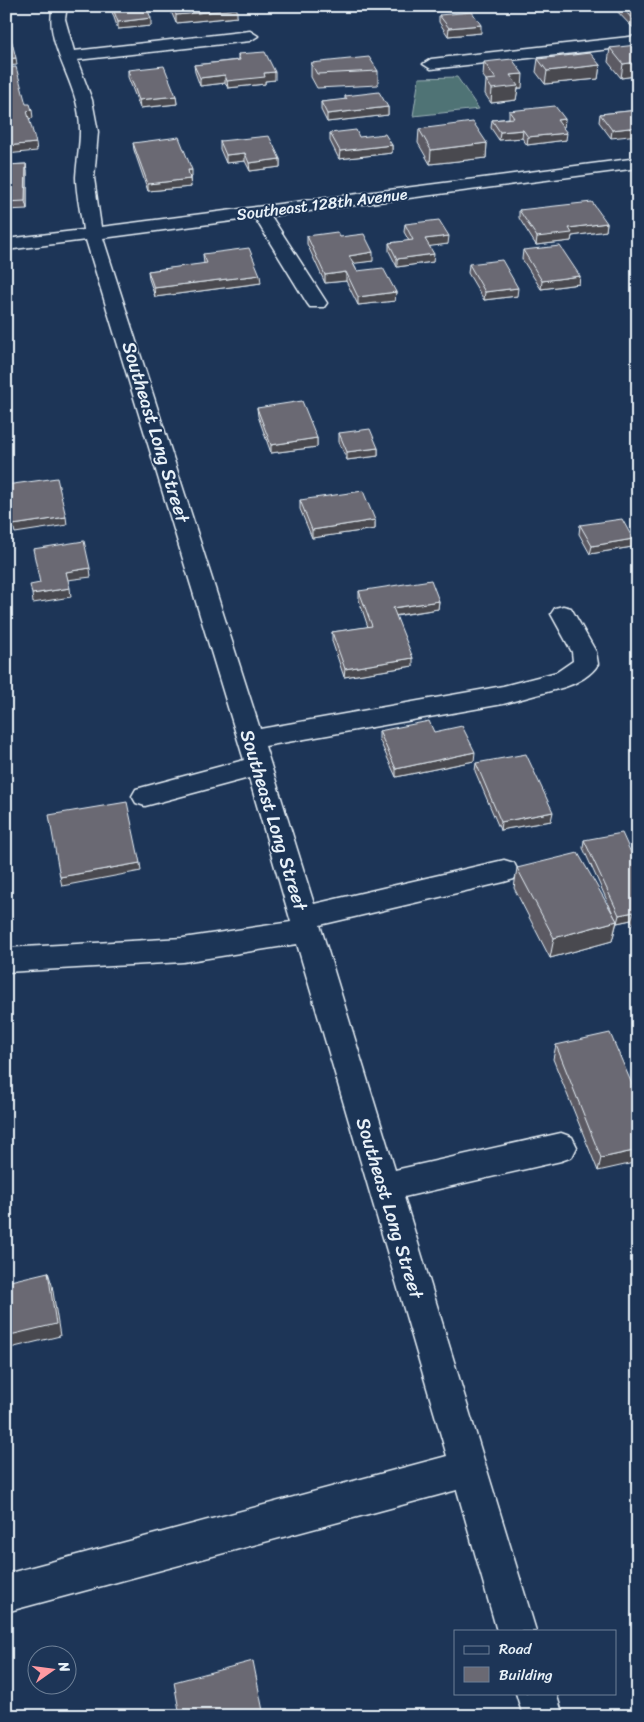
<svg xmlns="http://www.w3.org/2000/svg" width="644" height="1722" viewBox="0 0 644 1722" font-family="Sriracha,sans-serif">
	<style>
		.green { fill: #4f7375; stroke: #9cb2b6 }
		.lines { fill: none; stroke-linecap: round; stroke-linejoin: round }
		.minor-casing { stroke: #e8f1f8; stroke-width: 3 }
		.minor { fill: #1d3557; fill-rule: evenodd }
		.wall { fill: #5b5a63; stroke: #e8f1f8 }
		.shaded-wall { fill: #4a4a50; stroke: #e8f1f8 }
		.building { fill: #6a6973; stroke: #e8f1f8 }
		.labels { text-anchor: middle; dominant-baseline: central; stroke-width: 4; stroke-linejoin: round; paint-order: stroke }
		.far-street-label { font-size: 16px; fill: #e8f1f8; stroke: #1d3557 }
		.street-label { font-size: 19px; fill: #e8f1f8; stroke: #1d3557 }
	</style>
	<rect width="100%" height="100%" fill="#1d3557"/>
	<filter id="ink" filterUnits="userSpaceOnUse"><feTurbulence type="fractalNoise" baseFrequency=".02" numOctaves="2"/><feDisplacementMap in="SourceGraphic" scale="10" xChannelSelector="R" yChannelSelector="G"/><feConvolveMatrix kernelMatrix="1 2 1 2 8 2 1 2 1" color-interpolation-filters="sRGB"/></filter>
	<g filter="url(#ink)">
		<polygon class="green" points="457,77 479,109 413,116 419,78"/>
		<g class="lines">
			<g class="minor-casing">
				<g id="minor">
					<path d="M53,6H67L65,19L74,51L250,31L258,36L250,41L77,60L92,100L98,132L94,178L101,227L638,158V168L271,216L327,303L324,307H310L307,303L255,218L103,238L260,729L503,686L557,672L573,661L572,652L551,614L555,608L563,606L571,608L596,652L598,664C592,675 577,683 565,687L503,704L265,746L314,904L504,860L514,863L518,871L514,879L504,882L320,925L395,1170L561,1133L572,1137L577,1147L572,1157L561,1161L404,1197L536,1631H497L457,1490L6,1612V1574L447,1456L297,944L183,962L6,972V948L183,938L291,922L249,778L145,806L136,803L132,796L136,789L244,760L86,240L6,250V239L83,230C81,213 76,194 76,177C78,147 84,132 76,101C68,70 45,38 53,6Z"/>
					<polygon points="638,36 638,46 431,69 423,64 431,59"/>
					<polygon points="516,1693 556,1693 563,1716 523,1716"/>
				</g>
			</g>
			<use href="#minor" class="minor"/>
		</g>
		<g class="wall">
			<polygon points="110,6 146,6 151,26 118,29"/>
			<polygon points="170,6 235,6 237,17 176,23 170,9"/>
			<polygon points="616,6 638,6 632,27 615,9"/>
			<polygon points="439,15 481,33 448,36 439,22"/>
			<polygon points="610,48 638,48 638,80 635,76 621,78 608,62"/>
			<polygon points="238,54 275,80 265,81 265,84 228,88 225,83 200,86 195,72 194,65 238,60"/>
			<polygon points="538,59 600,65 598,79 545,84 536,72"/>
			<polygon points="484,62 522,88 518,88 516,100 491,103 485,94 486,80 483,76"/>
			<polygon points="311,63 378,71 378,85 317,88 311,77"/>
			<polygon points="128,70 176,96 177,104 140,108 128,77"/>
			<polygon points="345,96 388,107 388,115 327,122 321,110 321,102 345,100"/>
			<polygon points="638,110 611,138 599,122 600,114"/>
			<polygon points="509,111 565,119 564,127 562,127 566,140 527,145 522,138 499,140 491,128 492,120 509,118"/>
			<polygon points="419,129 487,143 486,158 430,164 418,143"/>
			<polygon points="330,133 392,145 392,153 339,159 330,141"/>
			<polygon points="220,141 280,159 280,167 250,171 245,161 226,163 220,149"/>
			<polygon points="133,143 192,177 190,178 191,187 148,191 134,150"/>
			<polygon points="26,164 27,172 27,209 6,210 6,165"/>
			<polygon points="519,210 607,223 606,231 572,236 571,241 536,245 519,218"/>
			<polygon points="405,224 448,244 429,246 433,262 397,267 389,251 389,243 409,241 404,232"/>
			<polygon points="307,236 340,237 373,261 353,263 357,271 396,292 395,301 358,305 346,281 325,283 307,244"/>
			<polygon points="523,250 580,276 579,284 541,289 522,259"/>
			<polygon points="203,254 261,283 155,297 149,279 148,271 204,264"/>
			<polygon points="469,264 517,296 484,300 468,273"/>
			<polygon points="257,408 317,438 317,447 271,453 258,416"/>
			<polygon points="339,433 378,448 378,456 347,460 339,442"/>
			<polygon points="300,500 375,520 375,529 312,538 300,509"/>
			<polygon points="580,525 633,539 632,547 590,554 579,534"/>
			<polygon points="359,591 439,601 438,609 396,616 413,666 344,677 332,641 332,632 368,627 359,600"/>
			<polygon points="379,731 434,732 474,761 396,777 379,739"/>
			<polygon points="476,763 551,821 500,830 475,771"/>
			<polygon points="584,840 632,855 638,854 638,925 634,926 631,920 617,923 617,922 612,941 550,958 514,888 517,868 616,920 583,848"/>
			<polygon points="556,1045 638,1098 598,1171 553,1059"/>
		</g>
		<g class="shaded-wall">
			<polygon points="237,9 237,17 176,23 176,15"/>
			<polygon points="151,18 151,26 118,29 118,22"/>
			<polygon points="638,19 638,27 632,27 633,20"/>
			<polygon points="8,20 9,28 6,28 6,21"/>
			<polygon points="481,25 481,33 448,36 449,28"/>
			<polygon points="16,58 17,65 6,66 6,59"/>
			<polygon points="637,62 635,76 621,78 623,64"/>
			<polygon points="600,65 598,79 545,84 547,71"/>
			<polygon points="275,72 275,80 265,81 265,84 228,88 227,81 264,73"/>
			<polygon points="523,74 522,88 518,88 516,100 491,103 492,89 510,75"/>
			<polygon points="225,75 225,83 200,86 200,78"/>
			<polygon points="176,96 177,104 140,108 139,100"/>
			<polygon points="388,107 388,115 327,122 327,114"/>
			<polygon points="32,110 33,118 28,119 27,111"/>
			<polygon points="565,119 564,127 556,128 557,120"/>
			<polygon points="638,127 638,135 611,138 612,130"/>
			<polygon points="523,130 522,138 499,140 500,132"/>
			<polygon points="567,133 566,140 527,145 528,137"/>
			<polygon points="36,143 37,151 6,154 6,146"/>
			<polygon points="487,143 486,158 430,164 431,150"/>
			<polygon points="392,145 392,153 339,159 340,151"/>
			<polygon points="245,153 245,161 226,163 226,155"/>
			<polygon points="280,159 280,167 250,171 249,163"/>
			<polygon points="26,164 27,172 27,209 25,201"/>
			<polygon points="188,170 192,170 192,177 188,178"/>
			<polygon points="190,179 191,187 148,191 148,184"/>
			<polygon points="607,223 606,231 572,236 571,241 536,245 537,237 569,228"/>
			<polygon points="449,236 448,244 425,247 425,239"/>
			<polygon points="373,252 373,261 349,264 349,256"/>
			<polygon points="434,254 433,262 397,267 397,259"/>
			<polygon points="346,272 346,281 325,283 325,275"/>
			<polygon points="260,275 261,283 155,297 154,288"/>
			<polygon points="580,276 579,284 541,289 542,281"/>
			<polygon points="518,288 517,296 484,300 485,292"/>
			<polygon points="396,292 395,301 358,305 358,297"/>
			<polygon points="317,438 317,447 271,453 271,445"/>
			<polygon points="378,448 378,456 347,460 347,452"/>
			<polygon points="6,504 9,504 11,513 6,513"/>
			<polygon points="66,517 67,525 15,533 13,525"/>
			<polygon points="375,520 375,529 312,538 312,530"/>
			<polygon points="633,539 632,547 590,554 592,546"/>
			<polygon points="90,568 91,577 67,580 66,572"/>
			<polygon points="70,588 71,597 33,603 32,594"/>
			<polygon points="439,601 438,609 393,616 393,608"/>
			<polygon points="413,658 413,666 344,677 345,669"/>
			<polygon points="475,752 474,761 396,777 396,769"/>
			<polygon points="553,812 551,821 500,830 501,822"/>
			<polygon points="140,863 141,871 62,886 60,877"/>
			<polygon points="634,912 631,920 617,923 619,915"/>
			<polygon points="638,917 638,925 634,926 636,918"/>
			<polygon points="617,921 612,941 550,958 554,938"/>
			<polygon points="638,1150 638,1162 598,1171 601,1158"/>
			<polygon points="48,1272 52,1285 60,1336 6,1349 6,1336"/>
		</g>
		<g class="building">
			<polygon points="112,6 146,6 151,18 118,22"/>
			<polygon points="172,6 235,6 237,9 176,15"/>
			<polygon points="621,6 638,6 638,19 633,20"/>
			<polygon points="472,12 481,25 449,28 439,15"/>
			<polygon points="6,31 9,31 16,58 6,59"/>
			<polygon points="636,45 638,48 638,64 637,62 623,64 610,48"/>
			<polygon points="265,52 275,72 264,73 265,77 227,81 225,75 200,78 194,65 240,60 238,54"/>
			<polygon points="590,53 600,65 547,71 538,59"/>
			<polygon points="369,57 378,71 317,74 311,63"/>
			<polygon points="512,59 523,74 510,75 518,86 492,89 486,80 496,79 484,62"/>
			<polygon points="164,66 176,96 139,100 128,70"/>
			<polygon points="16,67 26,104 30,104 32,110 27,111 36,143 6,146 6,68"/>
			<polygon points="379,92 388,107 327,114 321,102 347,99 345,96"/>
			<polygon points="555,106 565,119 557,120 567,133 528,137 523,130 500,132 492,120 514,118 509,111"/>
			<polygon points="638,110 638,127 612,130 600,114"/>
			<polygon points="473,122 487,143 431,150 419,129"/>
			<polygon points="356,130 359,137 385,134 392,145 340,151 330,133"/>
			<polygon points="269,136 280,159 249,163 245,153 226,155 220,141"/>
			<polygon points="179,137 192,170 188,170 190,179 148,184 133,143"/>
			<polygon points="26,164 25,201 6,202 6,165"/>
			<polygon points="592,202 607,223 569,228 572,233 537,237 519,210"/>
			<polygon points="439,220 449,236 425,239 434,254 397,259 389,243 413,240 405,224"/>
			<polygon points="337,232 340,237 364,234 373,252 349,256 357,271 383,268 396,292 358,297 346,272 325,275 307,236"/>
			<polygon points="560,246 580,276 542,281 523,250"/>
			<polygon points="249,248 260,275 154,288 148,271 207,263 203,254"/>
			<polygon points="502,260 518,288 485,292 469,264"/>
			<polygon points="302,401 317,438 271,445 257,408"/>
			<polygon points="370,429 378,448 347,452 339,433"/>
			<polygon points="57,478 66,517 13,525 9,504 6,504 6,485"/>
			<polygon points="363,491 375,520 312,530 300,500"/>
			<polygon points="622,519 633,539 592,546 580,525"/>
			<polygon points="84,541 90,568 66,572 70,588 32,594 30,585 40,583 33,549"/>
			<polygon points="431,580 439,601 393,608 413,658 345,669 332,632 372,626 359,591"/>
			<polygon points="429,721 434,732 462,726 475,752 396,769 379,731"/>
			<polygon points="526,754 553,812 501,822 476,763"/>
			<polygon points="127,802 140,863 60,877 49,815"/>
			<polygon points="622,833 632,855 638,854 638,917 636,918 634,912 619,915 584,840"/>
			<polygon points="578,853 617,921 554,938 517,868"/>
			<polygon points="610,1033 638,1098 638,1150 601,1158 556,1045"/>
			<polygon points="48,1272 56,1324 6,1336 6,1282"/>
			<polygon points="253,1661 264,1716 180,1716 174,1682"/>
		</g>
	</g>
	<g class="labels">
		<g class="far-street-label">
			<text transform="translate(322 204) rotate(-7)">Southeast 128th Avenue</text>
		</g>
		<g class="street-label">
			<text transform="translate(156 432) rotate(73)">Southeast Long Street</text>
			<text transform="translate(274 820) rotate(73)">Southeast Long Street</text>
			<text transform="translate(390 1208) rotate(73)">Southeast Long Street</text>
		</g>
	</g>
	<rect width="644" height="1722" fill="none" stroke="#1d3557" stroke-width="25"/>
	<rect x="12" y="12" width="619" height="1697" fill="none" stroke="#e8f1f8" stroke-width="2" filter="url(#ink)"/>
	<rect x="454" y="1630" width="162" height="65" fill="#1d3557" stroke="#6e8097"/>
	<rect x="464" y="1646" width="25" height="8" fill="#1d3557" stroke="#6e8097"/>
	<text x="499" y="1654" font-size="15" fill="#e8f1f8">Road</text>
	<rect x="464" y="1667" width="25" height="15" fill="#6a6973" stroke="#6e8097"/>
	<text x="499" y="1680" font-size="15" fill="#e8f1f8">Building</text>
	<g transform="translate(52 1670) rotate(76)"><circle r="24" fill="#1d3557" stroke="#6e8097"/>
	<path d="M0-4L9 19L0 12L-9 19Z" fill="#ff9aa2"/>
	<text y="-8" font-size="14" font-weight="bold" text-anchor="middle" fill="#e8f1f8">N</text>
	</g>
</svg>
